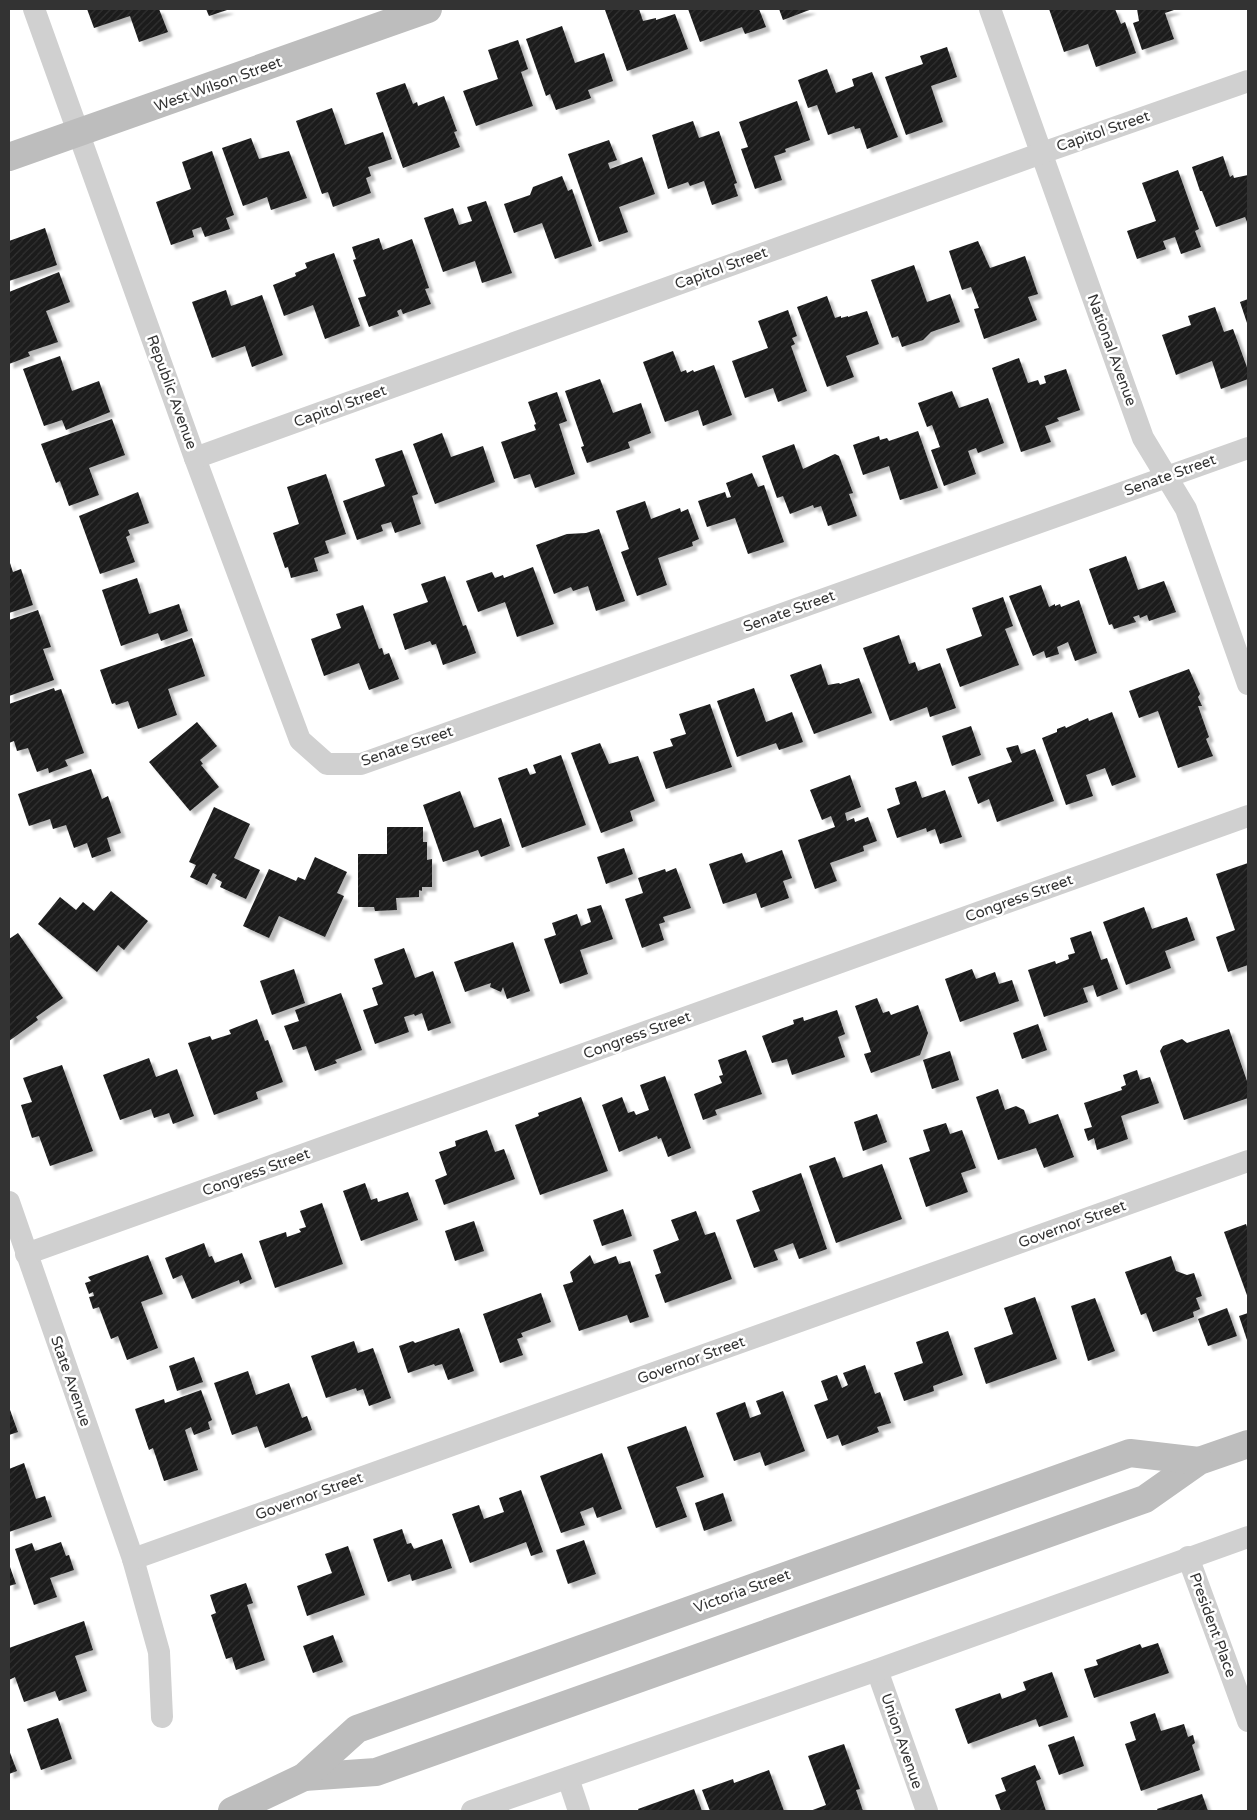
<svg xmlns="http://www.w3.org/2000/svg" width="1257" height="1820" viewBox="0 0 1257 1820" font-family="'Varela Round',sans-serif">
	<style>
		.building { fill: url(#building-hatch); filter: url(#shadow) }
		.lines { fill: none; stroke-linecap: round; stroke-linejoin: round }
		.street { stroke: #d0d0d0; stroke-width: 22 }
		.secondary { stroke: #bdbdbd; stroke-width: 28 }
		.labels { text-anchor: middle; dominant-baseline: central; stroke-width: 5; stroke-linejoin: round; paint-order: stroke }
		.street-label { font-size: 15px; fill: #333; stroke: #fff }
	</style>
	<defs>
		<pattern id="building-hatch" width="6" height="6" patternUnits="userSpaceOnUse" patternTransform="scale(1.25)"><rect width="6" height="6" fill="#1a1a1a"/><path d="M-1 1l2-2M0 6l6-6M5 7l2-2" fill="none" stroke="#333"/></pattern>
		<filter id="shadow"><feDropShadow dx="4.5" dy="4.5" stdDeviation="1" flood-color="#0004"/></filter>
	</defs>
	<rect width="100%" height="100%" fill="#fff"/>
	<g class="building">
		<polygon points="87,9 159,9 168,32 139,42 130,16 94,28"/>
		<polygon points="206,9 230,9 209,16"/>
		<polygon points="610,9 639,9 643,21 656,18 656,20 675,14 688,49 627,71 605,10"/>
		<polygon points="688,9 759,9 766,27 745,34 742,27 700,42"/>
		<polygon points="779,9 812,9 783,20"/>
		<polygon points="1049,9 1115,9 1121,24 1125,22 1136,53 1096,67 1088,44 1064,52"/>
		<polygon points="1137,9 1177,9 1165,13 1174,39 1142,50 1133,23 1139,21"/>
		<polygon points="562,26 575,63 604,53 613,81 588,90 591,98 556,110 550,94 546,96 526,39"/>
		<polygon points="518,40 528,69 521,72 533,106 476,126 463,91 498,79 488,50"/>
		<polygon points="947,47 957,77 931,86 943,122 906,135 885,77 923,64 920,56"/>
		<polygon points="827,69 836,93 854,86 852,79 872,72 898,137 867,149 860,128 855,129 854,126 828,135 817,105 808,108 798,80"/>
		<polygon points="405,83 413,104 417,102 418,106 444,96 457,131 454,132 460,147 403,168 376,93"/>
		<polygon points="797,101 810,140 785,149 786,152 774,156 782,180 755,189 741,149 748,147 739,122"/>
		<polygon points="332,108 345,145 383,132 392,159 368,167 371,176 366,178 371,193 333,207 328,192 322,194 296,121"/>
		<polygon points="693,121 699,138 719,131 737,183 734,184 738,196 712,205 704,181 690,186 688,182 668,189 652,135"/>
		<polygon points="251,138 259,159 289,151 307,198 271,210 267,197 243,206 222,148"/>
		<polygon points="609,140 617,160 608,163 610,169 642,157 655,194 619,207 628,232 599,242 568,154"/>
		<polygon points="212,151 234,215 226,218 230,229 205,237 201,227 192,230 194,237 171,245 156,202 191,189 182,162"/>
		<polygon points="1223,156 1230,177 1233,175 1234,178 1248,175 1248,224 1245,217 1216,227 1202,191 1200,191 1192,167"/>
		<polygon points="1178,170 1199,229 1195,231 1201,247 1181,254 1175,237 1163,241 1166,249 1137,259 1127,231 1156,221 1142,183"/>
		<polygon points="562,176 568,191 572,189 592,246 555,259 542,223 514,233 504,204 530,195 533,187"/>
		<polygon points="486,201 512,273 482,283 475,261 443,272 424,218 453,208 459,225 472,221 467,207"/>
		<polygon points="45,228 57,265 9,281 9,241"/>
		<polygon points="379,238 383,250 412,239 429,288 425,289 431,304 403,314 401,309 397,311 399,316 369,327 358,298 366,296 353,260 356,259 352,247"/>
		<polygon points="978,241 990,268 1025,256 1038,294 1028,297 1037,320 984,339 974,309 979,308 971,287 962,290 949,251"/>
		<polygon points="334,253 360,326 325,339 313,305 284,316 273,285 296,276 295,273 307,268 305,263"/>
		<polygon points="914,265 927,302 950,294 960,322 931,332 923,340 902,347 898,336 892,338 871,280"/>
		<polygon points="59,272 70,302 46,311 58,342 28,352 30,356 9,364 9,292"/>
		<polygon points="226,290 231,306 262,295 283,355 252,367 245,346 212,358 192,302"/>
		<polygon points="827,296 835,318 841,316 841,318 848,316 848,317 867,311 879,344 846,356 854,377 827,387 797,307"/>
		<polygon points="1248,299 1248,326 1240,302"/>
		<polygon points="1215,307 1224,332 1233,329 1248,370 1248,379 1221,389 1212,361 1176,375 1162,335 1191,325 1188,316"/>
		<polygon points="788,310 797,336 792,338 795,344 791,346 807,391 778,402 773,388 745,398 732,361 768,348 758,321"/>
		<polygon points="673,351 681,372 686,370 687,373 693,370 694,372 714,365 732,415 703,426 698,410 665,422 643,362"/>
		<polygon points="60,356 72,391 99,381 110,412 66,430 62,420 44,426 23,369"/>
		<polygon points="1019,358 1028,383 1038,380 1040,385 1046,383 1044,376 1066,369 1080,410 1057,418 1059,421 1045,426 1051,442 1021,452 992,368"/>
		<polygon points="600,379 613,413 641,403 651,433 628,442 630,448 587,463 581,447 584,446 565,391"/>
		<polygon points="952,391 959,408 988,398 1004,443 978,453 976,448 968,451 976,474 944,486 931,450 940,447 932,425 927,427 918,403"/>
		<polygon points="557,392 567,421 559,424 575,474 535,488 530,474 514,479 501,442 536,430 534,425 536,424 528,402"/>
		<polygon points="112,419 125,455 89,468 99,495 69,506 60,481 56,483 41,444"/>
		<polygon points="918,431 938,488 900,500 889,466 863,475 853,445 879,436 880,440 887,438 889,441"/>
		<polygon points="442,433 451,457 483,446 495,482 435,504 413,444"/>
		<polygon points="794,444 803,469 835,454 839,456 853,493 849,494 857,516 828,526 821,506 814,508 813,505 790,514 783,496 777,498 762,456"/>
		<polygon points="402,450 418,494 412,496 421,524 395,533 391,522 381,525 383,531 357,540 343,501 385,486 375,459"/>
		<polygon points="752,473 758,487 764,485 784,542 748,554 735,518 707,527 698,501 725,492 727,498 731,497 726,483"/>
		<polygon points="326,474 346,534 325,541 329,553 314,558 318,571 291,578 288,567 285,568 273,533 299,524 287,487"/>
		<polygon points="138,492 149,523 128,530 130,535 126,537 135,562 100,574 79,516"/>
		<polygon points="645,501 651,519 680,508 681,512 688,509 699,539 692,542 693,546 658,558 667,585 637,596 621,552 629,549 616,511"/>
		<polygon points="599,529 625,601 596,611 588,586 573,591 571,587 554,594 536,545 567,534 586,533"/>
		<polygon points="1126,556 1138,590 1164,581 1176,612 1149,621 1147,615 1140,618 1139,615 1133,617 1136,622 1114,629 1112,624 1109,625 1089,569"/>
		<polygon points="9,560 13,572 21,569 33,605 9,613"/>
		<polygon points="533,567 554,624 517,637 505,602 478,612 466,581 492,572 495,578 503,575 504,578"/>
		<polygon points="445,576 463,626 466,625 476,653 443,665 436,644 432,645 430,641 405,650 393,614 428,602 421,584"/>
		<polygon points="137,578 149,614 179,604 188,631 161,641 158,633 121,646 102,590"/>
		<polygon points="1041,585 1049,607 1055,604 1055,606 1060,604 1061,607 1079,600 1097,653 1075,661 1068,642 1057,647 1059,654 1046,658 1044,651 1033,656 1009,596"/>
		<polygon points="1003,597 1013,626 1005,629 1019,665 960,687 946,649 982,636 972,608"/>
		<polygon points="363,605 379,649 382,648 384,655 389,653 399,679 369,690 359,663 324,676 311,639 341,628 336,614"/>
		<polygon points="38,610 51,647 43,649 54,680 9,696 9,620"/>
		<polygon points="899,635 909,664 915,662 918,671 940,663 956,708 930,717 927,707 890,721 863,648"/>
		<polygon points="192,638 205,676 168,689 177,715 138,729 128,701 116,705 115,703 112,704 100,670"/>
		<polygon points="821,664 828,685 839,683 840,684 859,678 872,713 814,734 790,675"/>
		<polygon points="1189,669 1200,694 1198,697 1202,706 1198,706 1209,737 1206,739 1213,756 1178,768 1158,711 1139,718 1129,691"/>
		<polygon points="54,688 55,691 61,689 84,753 65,760 68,766 49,773 48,768 37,772 28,748 17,751 14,741 9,743 9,704"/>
		<polygon points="754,688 766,722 792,712 803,742 779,750 776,743 737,757 717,701"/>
		<polygon points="710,704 732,767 666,789 653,752 673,746 670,739 686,734 679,714"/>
		<polygon points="1112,712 1136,777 1112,786 1105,768 1086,775 1093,796 1066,805 1042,738 1057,732 1057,729 1065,726 1066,728 1088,718 1089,721"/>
		<polygon points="197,722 217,746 200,760 203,764 201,765 219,787 190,811 149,762"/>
		<polygon points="971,726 981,755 952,766 942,736"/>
		<polygon points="600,743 609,764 638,756 655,801 630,811 633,821 601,833 571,753"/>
		<polygon points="1018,745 1021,754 1035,749 1054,801 997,822 989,799 978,804 968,777 1012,762 1006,748"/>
		<polygon points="561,755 586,825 522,848 498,778 527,768 530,775 536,773 533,765"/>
		<polygon points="91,769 102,799 108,796 121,833 107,838 111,851 92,858 87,843 74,848 66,825 53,829 50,819 29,826 18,794"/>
		<polygon points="850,775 861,807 845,813 847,821 854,818 855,822 868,817 877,841 863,846 864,851 830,863 837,881 815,889 798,840 835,827 831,816 822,820 810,790"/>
		<polygon points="916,781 922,798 945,790 962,837 940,844 935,829 927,832 926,828 897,838 887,809 900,804 895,788"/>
		<polygon points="460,791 474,828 501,818 510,846 481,857 478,850 443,862 423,805"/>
		<polygon points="214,807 250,824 234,858 260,870 246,899 220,887 222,882 215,878 217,875 213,873 207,885 190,877 196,865 189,862"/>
		<polygon points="387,827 423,827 423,842 427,842 427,860 432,859 432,887 422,887 422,891 419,890 419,897 396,898 397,910 375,911 374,907 358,907 358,854 387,854"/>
		<polygon points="624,848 633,874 606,884 597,857"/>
		<polygon points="782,850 792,878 783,881 789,898 761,908 756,893 723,904 709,864 742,853 746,863"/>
		<polygon points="315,857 347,872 337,893 344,896 325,937 279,916 269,938 243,926 269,869 296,881 298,877 305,880"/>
		<polygon points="1248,863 1248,965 1228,972 1216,937 1235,930 1216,874"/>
		<polygon points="676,868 691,908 663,917 665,922 659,924 664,940 642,948 625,899 643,893 638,878 665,869 666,872"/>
		<polygon points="111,891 148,921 124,950 118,945 97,972 38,924 60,897 76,910 83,902 94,911"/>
		<polygon points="601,905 613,939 580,950 588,974 560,984 544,939 556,935 552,923 577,914 581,926 591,922 587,909"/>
		<polygon points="1144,907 1152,929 1187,917 1195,940 1165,951 1171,968 1126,985 1103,922"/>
		<polygon points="1091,931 1101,960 1107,958 1118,989 1097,997 1093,985 1083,988 1088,1002 1044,1017 1028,970 1055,961 1056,964 1069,959 1068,955 1075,953 1070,938"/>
		<polygon points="18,933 63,998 36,1017 38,1020 9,1041 9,939"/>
		<polygon points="513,942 530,991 507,999 503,987 501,992 490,987 491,983 465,992 454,962"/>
		<polygon points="404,948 415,978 433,971 451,1023 428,1031 422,1013 415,1016 414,1014 404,1017 409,1032 375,1044 363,1010 378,1005 372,988 383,984 374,959"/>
		<polygon points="294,969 305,1003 272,1015 260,981"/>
		<polygon points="972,969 976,979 995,972 999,984 1012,980 1019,1001 960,1022 945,979"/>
		<polygon points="341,993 362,1050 335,1060 337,1063 315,1071 306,1046 293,1050 284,1026 299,1021 295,1010"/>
		<polygon points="877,998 883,1013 889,1011 891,1015 918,1005 928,1033 920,1055 871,1073 864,1054 871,1052 855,1006"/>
		<polygon points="837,1010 845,1034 838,1037 845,1057 792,1075 787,1059 772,1063 762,1036 794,1024 793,1020 803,1017 804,1021"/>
		<polygon points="257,1019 265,1041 268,1040 283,1082 256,1092 258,1099 214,1115 188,1043 210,1036 212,1040 231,1034 229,1030"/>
		<polygon points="1038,1024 1047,1050 1022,1059 1013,1033"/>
		<polygon points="1229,1029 1248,1084 1248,1098 1184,1120 1160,1051 1163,1046 1182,1039 1187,1043"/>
		<polygon points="746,1050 762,1094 715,1110 717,1115 703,1120 694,1094 722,1083 719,1076 723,1075 718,1060"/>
		<polygon points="950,1051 959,1080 932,1089 923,1060"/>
		<polygon points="149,1058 156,1077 177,1069 194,1116 173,1124 169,1113 154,1118 151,1109 120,1120 103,1075"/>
		<polygon points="62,1065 93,1151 50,1166 39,1136 32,1138 21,1105 32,1102 23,1078"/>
		<polygon points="1137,1070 1140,1080 1150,1077 1159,1103 1121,1116 1128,1139 1097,1150 1094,1138 1088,1141 1084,1129 1092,1127 1084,1103 1122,1090 1121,1087 1126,1085 1123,1075"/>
		<polygon points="665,1076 691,1148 668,1157 661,1138 658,1139 657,1136 619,1152 602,1105 622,1097 628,1113 634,1111 636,1115 649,1110 640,1085"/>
		<polygon points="998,1089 1005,1110 1016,1106 1024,1110 1029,1124 1058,1114 1074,1157 1044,1168 1036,1148 998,1160 976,1097"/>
		<polygon points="581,1097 608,1171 540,1195 515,1125 539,1116 538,1113"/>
		<polygon points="877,1114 887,1142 863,1151 854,1122"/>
		<polygon points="946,1123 950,1134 962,1130 976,1168 961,1173 968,1192 926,1207 909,1158 930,1151 923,1130"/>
		<polygon points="487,1130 495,1152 504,1149 515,1179 444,1205 435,1180 447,1175 439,1152 456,1146 455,1141"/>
		<polygon points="835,1157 843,1178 882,1164 902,1219 836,1243 809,1166"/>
		<polygon points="801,1173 827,1249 799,1259 793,1243 774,1250 778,1260 754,1268 736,1220 760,1211 752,1191"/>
		<polygon points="365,1183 371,1200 377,1198 378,1202 408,1192 418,1220 361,1241 343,1191"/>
		<polygon points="322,1203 343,1264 275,1288 259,1241 286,1232 287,1237 301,1232 299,1229 306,1227 300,1211"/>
		<polygon points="623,1209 632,1236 602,1246 593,1220"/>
		<polygon points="696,1211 705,1235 715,1232 732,1279 665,1303 655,1275 661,1273 653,1250 679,1240 671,1220"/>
		<polygon points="474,1221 484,1251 455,1261 445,1231"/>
		<polygon points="1246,1224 1248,1230 1248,1298 1224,1232"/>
		<polygon points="204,1243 209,1257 212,1256 215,1263 242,1253 252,1279 240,1284 239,1280 192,1299 182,1275 173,1279 165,1258"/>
		<polygon points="148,1255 163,1294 141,1302 158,1348 127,1360 118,1336 111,1339 99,1307 93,1309 89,1297 94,1296 93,1292 89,1294 85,1283 91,1281 88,1277"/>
		<polygon points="590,1255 594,1264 616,1256 619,1264 630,1261 649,1317 630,1323 627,1315 579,1331 563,1285 573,1282 570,1272"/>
		<polygon points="1171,1256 1176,1271 1187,1275 1194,1273 1202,1296 1196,1298 1200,1309 1193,1312 1194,1317 1153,1332 1146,1313 1141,1315 1125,1272"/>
		<polygon points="541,1293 551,1322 521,1333 523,1337 517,1339 523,1355 500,1363 483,1314"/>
		<polygon points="1035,1297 1057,1359 986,1384 974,1348 1013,1334 1004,1308"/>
		<polygon points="1095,1298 1115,1351 1088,1361 1071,1306"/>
		<polygon points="1227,1308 1237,1336 1208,1346 1198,1319"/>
		<polygon points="1248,1313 1248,1343 1239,1316"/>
		<polygon points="459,1328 474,1371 448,1380 442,1364 435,1366 434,1364 408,1373 399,1346 413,1341 415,1343"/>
		<polygon points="948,1331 963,1375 933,1386 934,1391 904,1401 894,1373 923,1363 916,1342"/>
		<polygon points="354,1341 358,1353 373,1348 391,1398 369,1406 363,1389 357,1391 356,1388 326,1398 311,1356"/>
		<polygon points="194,1357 203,1382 177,1391 169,1366"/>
		<polygon points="865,1365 875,1394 880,1392 891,1423 877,1427 879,1432 842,1446 838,1435 827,1439 814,1405 828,1400 821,1381 837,1375 842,1388 848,1385 843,1373"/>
		<polygon points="248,1371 256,1395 289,1383 302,1418 307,1416 312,1430 265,1448 257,1426 232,1435 214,1383"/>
		<polygon points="201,1390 212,1420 208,1422 210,1429 194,1435 191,1427 185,1430 198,1470 164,1481 153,1448 149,1450 135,1409 164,1399 165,1403"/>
		<polygon points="783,1391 805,1451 765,1466 760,1452 734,1461 716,1413 745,1402 750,1418 761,1414 756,1401"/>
		<polygon points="9,1407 18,1432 9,1435"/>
		<polygon points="686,1426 704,1477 676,1487 687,1517 656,1528 627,1447"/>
		<polygon points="602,1453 622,1509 597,1518 593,1507 580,1512 585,1525 561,1533 540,1476"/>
		<polygon points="24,1463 36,1499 45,1496 52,1517 9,1532 9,1469"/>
		<polygon points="521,1490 543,1552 531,1556 526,1542 470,1563 452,1514 479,1505 484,1519 504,1512 499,1498"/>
		<polygon points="723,1493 732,1521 704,1531 695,1503"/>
		<polygon points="402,1529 407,1544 411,1543 414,1549 442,1539 452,1568 412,1581 410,1574 388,1582 373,1539"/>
		<polygon points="584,1540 596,1574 568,1584 556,1550"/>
		<polygon points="61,1542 66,1556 69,1555 74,1570 50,1578 57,1597 34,1605 15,1549 32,1543 35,1551"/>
		<polygon points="348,1546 365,1595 307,1616 297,1586 332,1573 325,1554"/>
		<polygon points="9,1564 16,1584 9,1586"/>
		<polygon points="246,1583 253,1603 247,1605 265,1660 236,1670 232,1657 226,1659 211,1615 216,1613 210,1595"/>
		<polygon points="84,1621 93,1650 75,1656 87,1691 59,1701 55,1691 24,1702 15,1677 9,1680 9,1648"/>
		<polygon points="333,1635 343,1662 313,1673 303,1646"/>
		<polygon points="1158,1643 1169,1673 1094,1698 1084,1669 1098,1665 1096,1660 1140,1644 1142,1648"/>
		<polygon points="1052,1672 1068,1717 1039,1727 1036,1719 968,1744 955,1709 1000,1693 1002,1699 1026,1690 1023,1682"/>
		<polygon points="1155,1713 1161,1731 1184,1724 1188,1737 1193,1735 1195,1743 1192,1745 1200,1770 1141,1791 1125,1744 1136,1740 1130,1722"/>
		<polygon points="58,1718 72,1759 41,1770 27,1729"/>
		<polygon points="1074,1736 1084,1766 1059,1775 1048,1745"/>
		<polygon points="844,1744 860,1789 856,1790 863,1811 810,1811 826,1805 808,1756"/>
		<polygon points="9,1750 17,1771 9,1774"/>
		<polygon points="1035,1765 1041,1779 1036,1781 1046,1811 1001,1811 995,1795 1006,1791 1001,1778"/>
		<polygon points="769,1770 784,1811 710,1811 702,1790 733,1779 734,1783"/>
		<polygon points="694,1789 702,1811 639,1811 638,1809"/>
		<polygon points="1202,1794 1208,1811 1158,1811 1157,1809"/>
	</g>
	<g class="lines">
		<g class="street">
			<polyline points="34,9 195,458 300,740 327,764 361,764 1248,448"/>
			<polyline points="990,9 1143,438 1186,509 1248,684"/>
			<polyline points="195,458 1042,153 1248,81"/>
			<polyline points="9,1202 133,1559 159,1652 162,1717"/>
			<polyline points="26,1254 1248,816"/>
			<polyline points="1188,1557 1248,1721"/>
			<polyline points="133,1559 1248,1161"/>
			<polyline points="877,1670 927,1811"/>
			<polyline points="568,1778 579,1811"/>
			<polyline points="472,1811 877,1670 1248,1537"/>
		</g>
		<g class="secondary">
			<polyline points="9,157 428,9"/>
			<polyline points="304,1777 376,1772 1145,1499 1199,1461 1248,1444"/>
			<polyline points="232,1811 304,1777 357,1729 1130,1453 1199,1461"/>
		</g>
	</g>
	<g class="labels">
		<g class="street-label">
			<text transform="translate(218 84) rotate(-20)">West Wilson Street</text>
			<text transform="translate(1103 131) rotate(-19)">Capitol Street</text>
			<text transform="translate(721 268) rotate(-20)">Capitol Street</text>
			<text transform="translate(1112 350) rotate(70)">National Avenue</text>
			<text transform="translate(172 392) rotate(70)">Republic Avenue</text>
			<text transform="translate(340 406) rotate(-20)">Capitol Street</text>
			<text transform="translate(1170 475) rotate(-20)">Senate Street</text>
			<text transform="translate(789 611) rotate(-20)">Senate Street</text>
			<text transform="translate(407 746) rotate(-19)">Senate Street</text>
			<text transform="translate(1019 898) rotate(-20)">Congress Street</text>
			<text transform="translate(637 1035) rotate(-20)">Congress Street</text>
			<text transform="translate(256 1172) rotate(-20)">Congress Street</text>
			<text transform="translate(1072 1224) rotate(-20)">Governor Street</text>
			<text transform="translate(691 1360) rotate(-20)">Governor Street</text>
			<text transform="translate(71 1381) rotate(71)">State Avenue</text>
			<text transform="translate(309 1496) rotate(-20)">Governor Street</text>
			<text transform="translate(742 1591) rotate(-20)">Victoria Street</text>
			<text transform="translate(1213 1625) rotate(70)">President Place</text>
			<text transform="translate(902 1741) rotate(71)">Union Avenue</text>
		</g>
	</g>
	<rect width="1257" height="1820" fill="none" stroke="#333333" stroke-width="20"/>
</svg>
